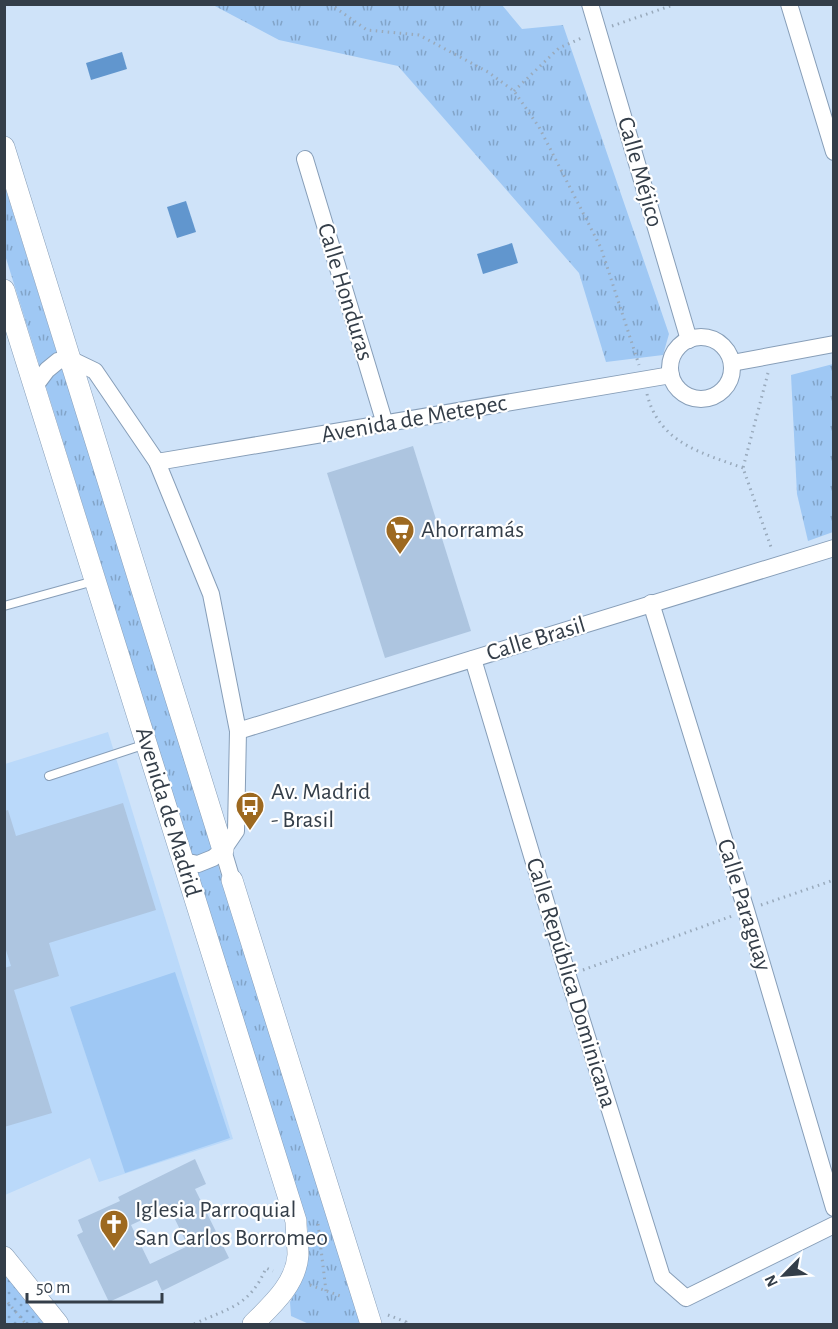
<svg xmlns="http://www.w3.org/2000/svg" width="838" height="1329" viewBox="0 0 838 1329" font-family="'Alegreya Sans',sans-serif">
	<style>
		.built { fill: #bad9fa }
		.grass { fill: #9fc8f4 }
		.park { fill: url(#park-tufts) }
		.garden { fill: url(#garden-dots) }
		.water { fill: #6196ce }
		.building { fill: #adc5e0; fill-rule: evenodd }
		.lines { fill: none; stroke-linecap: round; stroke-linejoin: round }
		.service-casing { stroke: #879eb8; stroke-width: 10 }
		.minor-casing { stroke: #879eb8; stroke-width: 18 }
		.tertiary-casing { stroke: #879eb8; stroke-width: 22 }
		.path { stroke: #99aabc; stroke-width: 3; stroke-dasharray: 1.5 4.5; stroke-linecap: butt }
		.service { stroke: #fff; stroke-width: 8 }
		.minor { stroke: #fff; stroke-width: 16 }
		.tertiary { stroke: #fff; stroke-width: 21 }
		.labels { text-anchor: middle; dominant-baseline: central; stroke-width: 4.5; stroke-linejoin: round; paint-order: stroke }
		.street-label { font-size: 24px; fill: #343e49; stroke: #fff }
		.poi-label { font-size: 24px; fill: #343e49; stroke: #fff; text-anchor: start }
	</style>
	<defs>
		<pattern id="park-tufts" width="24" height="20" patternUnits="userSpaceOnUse" patternTransform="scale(1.5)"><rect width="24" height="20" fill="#9fc8f4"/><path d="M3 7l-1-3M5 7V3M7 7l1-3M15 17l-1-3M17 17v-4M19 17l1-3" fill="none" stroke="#82a4c8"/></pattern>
		<pattern id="garden-dots" width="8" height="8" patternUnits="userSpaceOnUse" patternTransform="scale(1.5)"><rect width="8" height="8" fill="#9fc8f4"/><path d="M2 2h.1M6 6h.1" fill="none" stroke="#82a4c8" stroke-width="1.8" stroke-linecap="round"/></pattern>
	</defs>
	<rect width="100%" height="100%" fill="#cfe3f9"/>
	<polygon class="built" points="108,732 233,1139 99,1182 90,1158 5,1195 5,764"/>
	<polygon class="grass" points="175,972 230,1138 125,1173 70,1007"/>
	<g class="park">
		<polygon points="213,5 502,5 522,29 563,25 669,334 663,355 606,362 579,273 398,66 279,40"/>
		<polygon points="4,184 362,1324 309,1324 291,1316 290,1302 305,1274 308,1229 5,255"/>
		<polygon points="833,364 833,532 808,541 797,494 791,375"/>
	</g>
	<polygon class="garden" points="4,1266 51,1324 6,1324 4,1322"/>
	<g class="water">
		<polygon points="122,52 127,69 91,80 86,63"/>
		<polygon points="186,201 196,232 177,238 167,207"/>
		<polygon points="512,243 518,263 483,274 477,254"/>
	</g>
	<g class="building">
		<polygon points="413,446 471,631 385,658 327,473"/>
		<polygon points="123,803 156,910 49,943 59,976 14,990 52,1113 4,1127 4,968 11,966 4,944 4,811 8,810 16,836"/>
		<path d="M195,1159L206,1184L195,1189L229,1258L162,1291L157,1280L109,1302L77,1235L83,1232L78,1220L120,1201L118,1197ZM169,1207L188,1246L150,1264L131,1225Z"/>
	</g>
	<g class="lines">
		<g class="service-casing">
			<g id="service">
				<polyline points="4,606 94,581"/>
				<polyline points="49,776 146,744"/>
			</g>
		</g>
		<g class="minor-casing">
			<g id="minor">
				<polyline points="590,4 689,340"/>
				<polyline points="789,4 834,152"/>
				<polyline points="305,159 385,424"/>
				<circle cx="701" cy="368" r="31"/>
				<polyline points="732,363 834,344"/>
				<polyline points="35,386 47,370 58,361 70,359 95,371 157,462 211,594 238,731 236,831 223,850 213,858 198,864 183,861"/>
				<polyline points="157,462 671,375"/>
				<polyline points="651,603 746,910 834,1208"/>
				<polyline points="473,659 568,976 662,1277 686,1298 834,1225"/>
				<polyline points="238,731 834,548"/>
				<polyline points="223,850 232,880"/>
			</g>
		</g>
		<g class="tertiary-casing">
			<g id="tertiary">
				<polyline points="4,147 223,850"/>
				<path d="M4,290L296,1221C296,1232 298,1244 298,1255C296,1284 272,1305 253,1324"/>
				<polyline points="232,880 371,1324"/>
				<polyline points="4,1257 58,1324"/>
			</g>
		</g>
		<g class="path">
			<polyline points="330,4 367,30 419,35 488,72 514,91 539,127 601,248 639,365"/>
			<polyline points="612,26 676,4"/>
			<polyline points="514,91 559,48 584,37"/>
			<polyline points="768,373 743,468 772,550"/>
			<path d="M647,394C659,443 702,453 743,468"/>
			<polyline points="761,905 834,880"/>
			<polyline points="583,970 732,916"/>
			<polyline points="318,1224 326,1291"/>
			<polyline points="310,1285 343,1297"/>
			<polyline points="4,1298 26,1324"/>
			<polyline points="388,1315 406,1322 406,1324"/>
			<path d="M194,1324C229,1308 250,1306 266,1268L273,1271"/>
		</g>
		<use href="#service" class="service"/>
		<use href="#minor" class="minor"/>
		<use href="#tertiary" class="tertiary"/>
	</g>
	<defs>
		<g id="supermarket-pin" transform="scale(1.5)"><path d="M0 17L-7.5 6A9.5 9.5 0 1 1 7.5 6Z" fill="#9d6920" stroke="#fff"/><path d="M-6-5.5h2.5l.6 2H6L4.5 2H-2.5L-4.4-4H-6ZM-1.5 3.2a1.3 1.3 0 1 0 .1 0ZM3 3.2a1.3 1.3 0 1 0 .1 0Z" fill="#fff"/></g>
		<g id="bus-pin" transform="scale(1.5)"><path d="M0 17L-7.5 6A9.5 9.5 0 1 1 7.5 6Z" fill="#9d6920" stroke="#fff"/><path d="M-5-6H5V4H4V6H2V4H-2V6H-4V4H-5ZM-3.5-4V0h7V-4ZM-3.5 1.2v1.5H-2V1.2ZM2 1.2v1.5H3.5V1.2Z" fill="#fff"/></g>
		<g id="church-pin" transform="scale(1.5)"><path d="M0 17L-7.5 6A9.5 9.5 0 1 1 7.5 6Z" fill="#9d6920" stroke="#fff"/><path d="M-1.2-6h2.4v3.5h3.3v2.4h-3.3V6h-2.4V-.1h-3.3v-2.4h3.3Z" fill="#fff"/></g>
	</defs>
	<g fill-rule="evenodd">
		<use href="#supermarket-pin" x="400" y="530"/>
		<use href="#bus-pin" x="250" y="806"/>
		<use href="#church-pin" x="114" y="1224"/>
	</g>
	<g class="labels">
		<g class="street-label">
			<text transform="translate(640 172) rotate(74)">Calle Méjico</text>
			<text transform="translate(345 292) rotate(73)">Calle Honduras</text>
			<text transform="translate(414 419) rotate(-10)">Avenida de Metepec</text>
			<text transform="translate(536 639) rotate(-17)">Calle Brasil</text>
			<text transform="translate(168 812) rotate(73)">Avenida de Madrid</text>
			<text transform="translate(744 905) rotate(73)">Calle Paraguay</text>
			<text transform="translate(571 983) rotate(73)">Calle República Dominicana</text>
		</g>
		<g class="poi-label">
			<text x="421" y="530">Ahorramás</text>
			<text x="271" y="792">Av. Madrid<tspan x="271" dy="28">- Brasil</tspan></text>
			<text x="135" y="1210">Iglesia Parroquial<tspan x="135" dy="28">San Carlos Borromeo</tspan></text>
		</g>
	</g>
	<rect width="838" height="1329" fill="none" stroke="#343e49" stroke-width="12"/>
	<g transform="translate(784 1275) rotate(245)" stroke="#ffffff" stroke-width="4.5" paint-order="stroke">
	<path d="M0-4.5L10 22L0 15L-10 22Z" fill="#343e49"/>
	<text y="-9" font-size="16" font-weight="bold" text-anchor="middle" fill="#343e49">N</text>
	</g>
	<path d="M27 1293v9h135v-9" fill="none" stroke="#343e49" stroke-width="3"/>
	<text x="36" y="1293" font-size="18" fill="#343e49" stroke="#ffffff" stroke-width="4.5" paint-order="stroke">50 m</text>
</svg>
